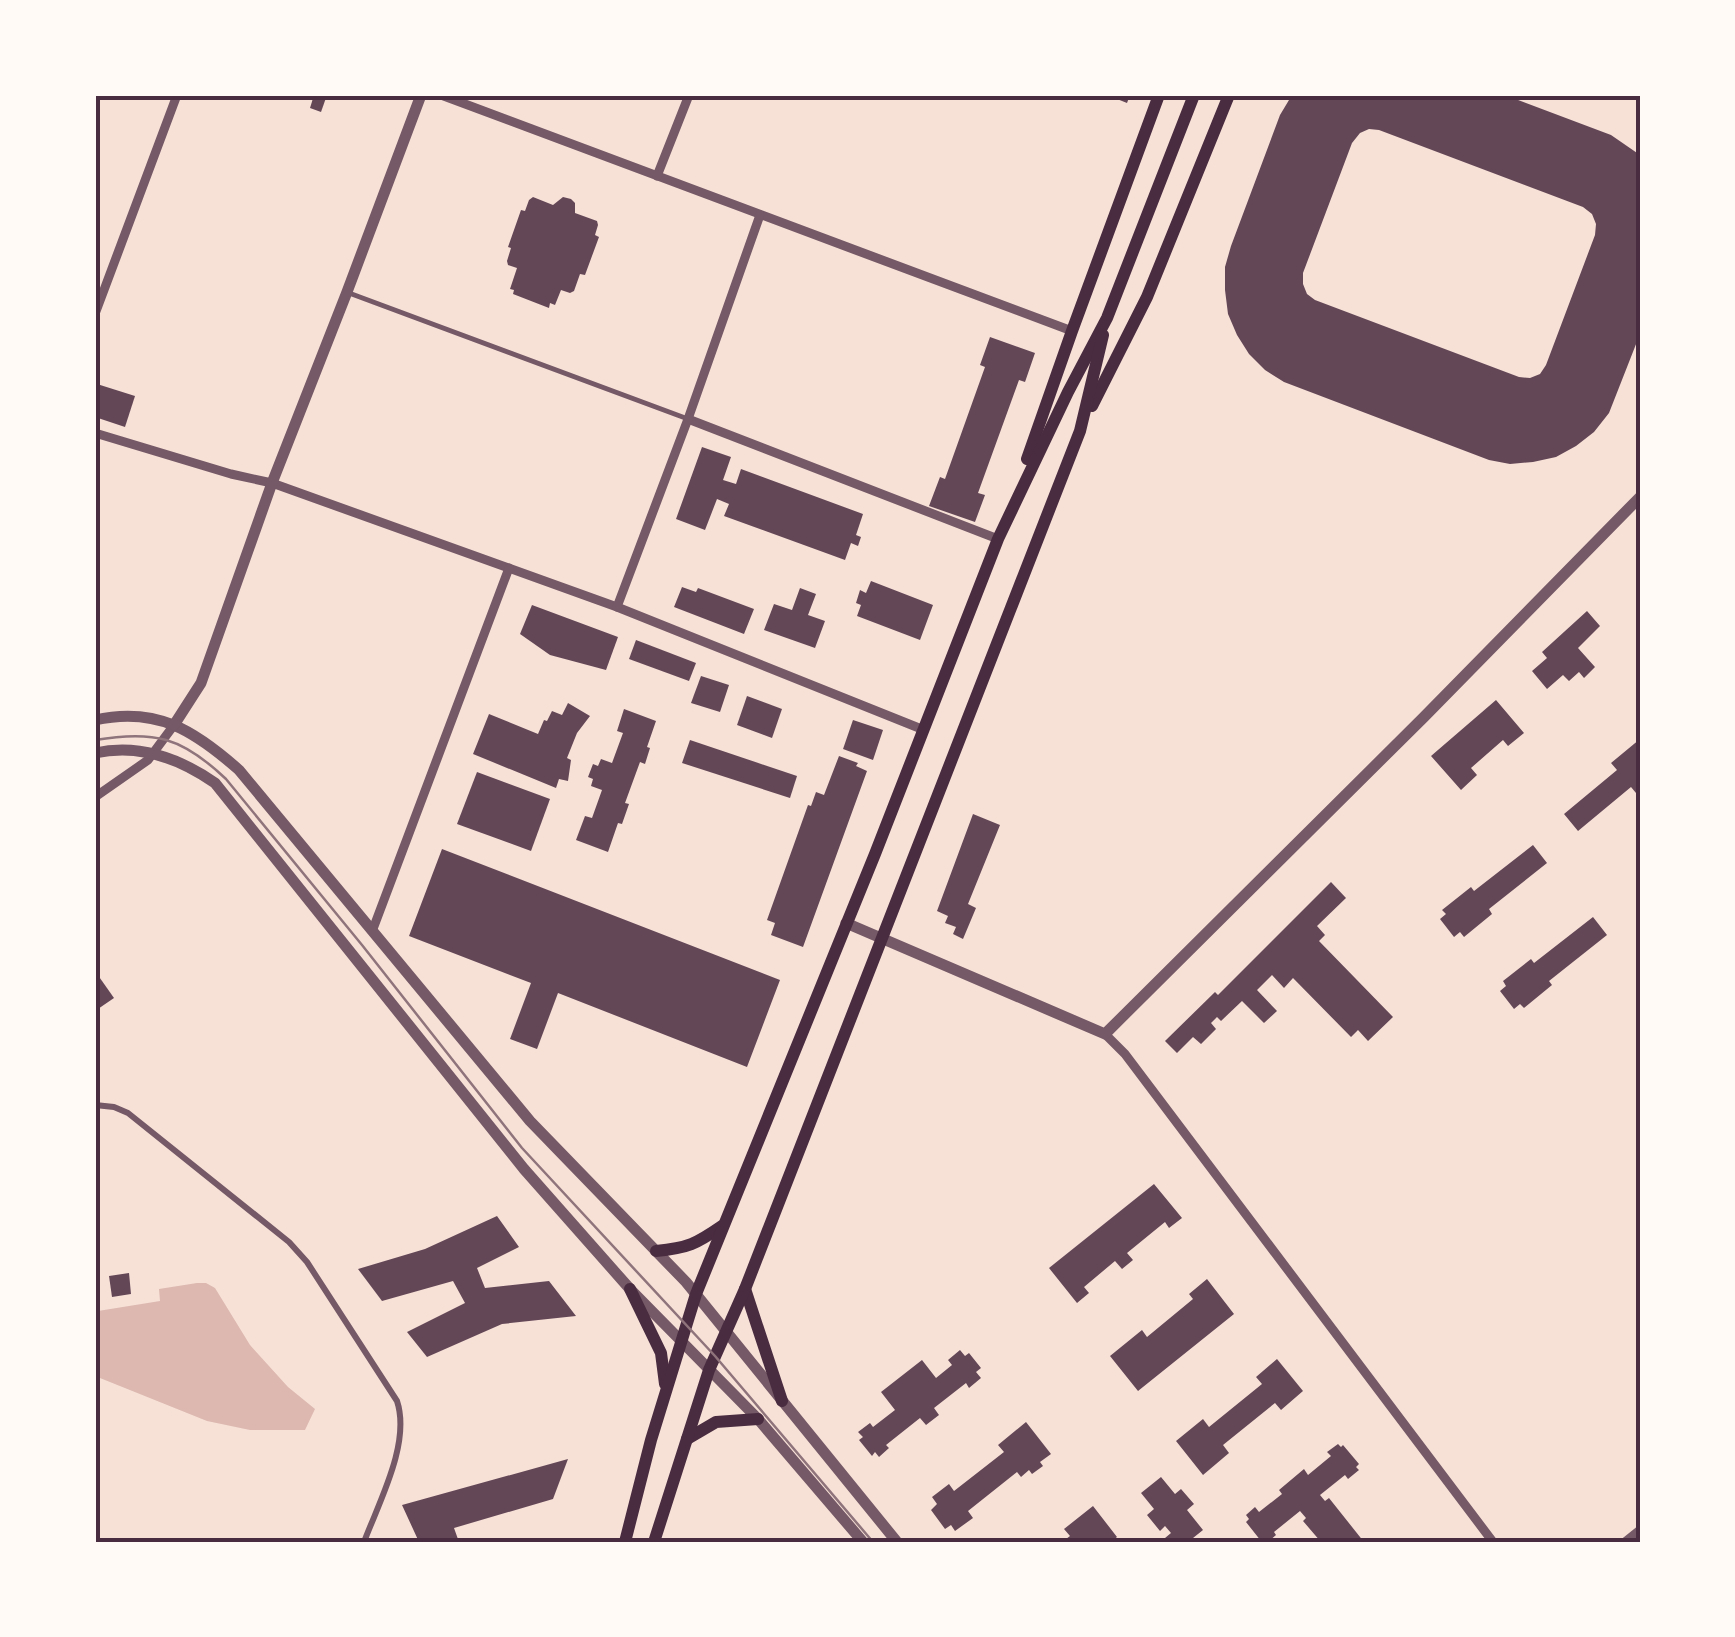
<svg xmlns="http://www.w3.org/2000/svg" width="1735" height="1637" viewBox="0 0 1735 1637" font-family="Karla,sans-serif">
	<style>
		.water { fill: #dcb8b0 }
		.building { fill: #644757; fill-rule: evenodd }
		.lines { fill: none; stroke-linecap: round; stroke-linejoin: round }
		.service { stroke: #755966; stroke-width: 5 }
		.pedestrian { stroke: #755966; stroke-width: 6 }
		.minor { stroke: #755966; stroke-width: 9 }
		.tertiary { stroke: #755966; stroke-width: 11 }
		.secondary { stroke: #4a2c40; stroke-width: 12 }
		.tram { stroke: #8f747c; stroke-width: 2.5 }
		.neatline { fill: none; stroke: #4a2c40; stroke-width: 4 }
	</style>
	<rect width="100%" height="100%" fill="#f7e1d7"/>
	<polygon class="water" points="197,1283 206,1283 215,1288 250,1345 288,1387 315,1409 305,1430 250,1430 207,1421 95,1376 95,1297 98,1311 160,1301 159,1289"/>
	<g class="building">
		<polygon points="314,95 327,95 321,112 310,108"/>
		<polygon points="1107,95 1130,95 1127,103"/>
		<path d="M1292,95H1505L1611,135L1640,155V334L1609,413L1594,432L1576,446L1556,457L1533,462L1510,464L1489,460L1284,382L1265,370L1249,354L1237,335L1228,314L1225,290V267L1231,246L1280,115ZM1369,129L1379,130L1583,207L1592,214L1596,224L1595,235L1546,365L1540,374L1530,378L1519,377L1315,300L1307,294L1303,284V273L1352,143L1360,133Z"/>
		<polygon points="533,197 553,205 563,197 571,199 575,203 575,213 597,221 598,225 595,235 599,237 585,275 580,274 574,291 570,293 561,290 555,305 550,303 549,308 513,294 514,290 510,289 517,268 508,265 507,261 511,248 508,247 521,210 525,211 529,200"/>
		<polygon points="990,337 1035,353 1025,382 1019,380 978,493 985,495 975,522 929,506 940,477 945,479 985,367 980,365"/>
		<polygon points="97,384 135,396 125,427 95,417"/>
		<polygon points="702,447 731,457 723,480 736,484 741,469 863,514 856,535 861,537 858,546 851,543 845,560 724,516 729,504 717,499 705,530 676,519"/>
		<polygon points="871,581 933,605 920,640 857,616 861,605 856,603 860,590 866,593"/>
		<polygon points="682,587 696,592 698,588 754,609 744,634 674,607"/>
		<polygon points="800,588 816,594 808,615 825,621 815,648 764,630 774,604 792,610"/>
		<polygon points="532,605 618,637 606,670 550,655 520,634"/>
		<polygon points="1587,611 1600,626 1578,648 1595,667 1584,678 1579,672 1569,681 1563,675 1547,689 1532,671 1547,658 1542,652"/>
		<polygon points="636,640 696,663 689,681 629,659"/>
		<polygon points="701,676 729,685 720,712 691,703"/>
		<polygon points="747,696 782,709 772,738 737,725"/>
		<polygon points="1496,700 1524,733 1508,746 1503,740 1471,768 1477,775 1461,790 1431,756"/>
		<polygon points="568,703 590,716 577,733 567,758 571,760 568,781 559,779 556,788 473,754 489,714 538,734 544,720 547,721 552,711 562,715"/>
		<polygon points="624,709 656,721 647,747 650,748 645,764 640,762 625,803 629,804 622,824 618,823 608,852 576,840 585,816 592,818 602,790 591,786 593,779 588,777 593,764 598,766 601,759 612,763 623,733 617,731"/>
		<polygon points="853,720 883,730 873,760 843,749"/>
		<polygon points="1640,739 1640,790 1636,793 1631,787 1578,831 1564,814 1617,770 1611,763"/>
		<polygon points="690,740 797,776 790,798 682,763"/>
		<polygon points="839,756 858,763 856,766 867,771 803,947 771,935 775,923 767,920 808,805 811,806 816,792 824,795"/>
		<polygon points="477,772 550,799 531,851 457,824"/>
		<polygon points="973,814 1000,825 968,904 976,908 963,939 953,934 956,927 945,923 948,916 937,911"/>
		<polygon points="1533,845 1547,863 1489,909 1492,914 1464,937 1460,932 1454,937 1440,919 1446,914 1442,910 1471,887 1474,891"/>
		<polygon points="442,849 780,980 747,1067 558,993 537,1049 510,1039 531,983 409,936"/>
		<polygon points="1331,882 1346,898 1317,926 1325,935 1319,941 1393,1017 1368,1041 1358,1030 1351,1037 1293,978 1284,988 1272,975 1257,990 1277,1011 1264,1023 1242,1001 1221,1021 1217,1017 1211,1023 1216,1029 1201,1044 1193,1037 1177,1053 1165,1041 1215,992 1218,995"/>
		<polygon points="1593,917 1607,935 1549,981 1552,985 1524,1008 1520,1004 1514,1009 1500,991 1506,986 1503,981 1531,959 1534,963"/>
		<polygon points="95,971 114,998 95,1011"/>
		<polygon points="1154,1184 1182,1218 1169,1228 1165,1222 1127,1253 1133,1260 1122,1269 1115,1261 1084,1287 1089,1293 1077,1303 1049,1268"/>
		<polygon points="497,1216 519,1247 477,1268 485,1288 549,1281 576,1316 502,1324 427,1357 407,1332 465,1303 453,1281 382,1301 358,1269 425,1249"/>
		<polygon points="129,1273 131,1294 112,1297 109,1276"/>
		<polygon points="1207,1279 1234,1314 1138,1391 1110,1356 1142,1330 1147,1337 1193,1299 1189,1294"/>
		<polygon points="960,1350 965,1356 969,1353 981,1368 976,1372 981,1378 969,1388 966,1383 934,1408 939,1415 926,1425 920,1418 886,1445 889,1448 879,1457 875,1452 872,1456 859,1440 863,1437 858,1432 870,1423 873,1427 895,1410 881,1392 922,1360 936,1378 952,1365 948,1360"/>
		<polygon points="1277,1359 1303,1391 1281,1410 1275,1403 1223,1445 1229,1453 1203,1475 1176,1441 1203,1419 1209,1427 1262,1384 1256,1377"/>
		<polygon points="1026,1422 1051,1454 1040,1462 1043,1466 1032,1474 1029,1470 1021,1477 1017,1472 968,1511 973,1518 955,1531 951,1525 945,1529 931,1510 937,1504 932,1497 949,1484 954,1491 1004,1452 998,1445"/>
		<polygon points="1338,1444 1341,1447 1343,1445 1359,1464 1356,1467 1359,1470 1348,1479 1345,1475 1320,1495 1325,1501 1329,1498 1364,1542 1321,1542 1303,1521 1306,1518 1300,1511 1274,1532 1276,1535 1268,1542 1265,1538 1261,1541 1246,1522 1249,1519 1246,1515 1255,1507 1259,1512 1282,1494 1279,1490 1304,1469 1308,1475 1331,1456 1327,1452"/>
		<polygon points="568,1459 553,1499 454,1528 459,1542 419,1542 402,1505"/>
		<polygon points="1161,1477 1175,1494 1181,1489 1194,1504 1187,1510 1203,1530 1188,1542 1168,1542 1165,1538 1171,1533 1165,1526 1160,1531 1147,1515 1154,1509 1141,1493"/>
		<polygon points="1093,1506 1117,1537 1111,1542 1062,1542 1070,1536 1064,1529"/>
	</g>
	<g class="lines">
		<polyline class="service" points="349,293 688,419"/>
		<path class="pedestrian" d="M95,1105L114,1107L128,1113L289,1242L307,1262L397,1401C411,1443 379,1502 364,1542"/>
		<g class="minor">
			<polyline points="441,95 1072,331"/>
			<polyline points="657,176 689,95"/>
			<polyline points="95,314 177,95"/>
			<polyline points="688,419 998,539"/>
			<polyline points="95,433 231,474 272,483 617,607 924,730"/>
			<polyline points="617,607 688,419 760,215"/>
			<polyline points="95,797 148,760 174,725"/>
			<polyline points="373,929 509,568"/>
			<polyline points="1105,1034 1125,1054 1493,1542"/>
			<polyline points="1625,1542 1640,1530"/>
		</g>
		<g class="tertiary">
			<path d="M95,720C157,706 195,731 239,770L530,1121L686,1282L897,1542"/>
			<polyline points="174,725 201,683 272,483 347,292 421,95"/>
			<path d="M95,753C139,743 179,758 215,783L524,1169L630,1289L758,1419L863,1542"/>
			<polyline points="846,923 1105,1034 1424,717 1640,497"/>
		</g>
		<g class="secondary">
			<polyline points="1092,406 1147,297 1229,95"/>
			<polyline points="1027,459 1072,331 1159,95"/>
			<path d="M656,1251C688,1248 696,1244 722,1226"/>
			<polyline points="630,1289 661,1353 665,1384"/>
			<polyline points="745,1289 782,1401"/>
			<polyline points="687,1439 716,1422 758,1419"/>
			<polyline points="625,1542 651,1440 696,1294 875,854 998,539 1068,392 1107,318 1194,95"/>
			<polyline points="654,1542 709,1370 745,1289 1080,431 1103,335"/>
		</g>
		<path class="tram" d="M95,740C154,730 182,737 226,779L362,945L522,1148L715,1356L873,1542"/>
	</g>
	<rect width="1735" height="1637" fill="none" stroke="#fffaf5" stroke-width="195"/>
	<rect x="98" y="98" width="1540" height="1442" class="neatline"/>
</svg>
